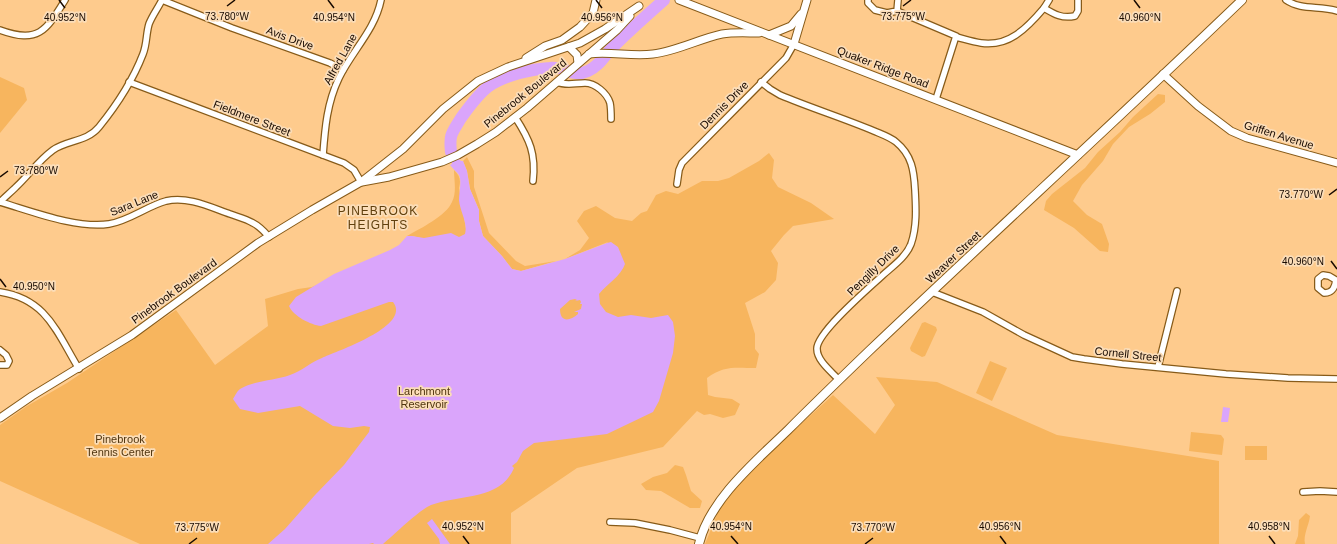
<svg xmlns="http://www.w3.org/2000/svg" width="1337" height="544" viewBox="0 0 1337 544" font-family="Arial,sans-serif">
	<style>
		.green { fill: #f7b55e }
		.water { fill: #daa5fb; fill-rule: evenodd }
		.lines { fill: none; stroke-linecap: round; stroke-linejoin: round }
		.river { stroke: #daa5fb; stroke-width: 12 }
		.minor-casing { stroke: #875b19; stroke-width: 8 }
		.tertiary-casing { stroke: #875b19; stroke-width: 9 }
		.secondary-casing { stroke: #875b19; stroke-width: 10 }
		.minor { stroke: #fff; stroke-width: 5.5 }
		.tertiary { stroke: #fff; stroke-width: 7 }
		.secondary { stroke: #fff; stroke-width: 8 }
		.ticks { fill: none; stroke: #180a00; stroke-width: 1.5 }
		.labels { text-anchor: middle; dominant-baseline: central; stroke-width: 3.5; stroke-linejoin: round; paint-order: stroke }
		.street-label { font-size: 11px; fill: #180a00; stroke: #fbddb8 }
		.park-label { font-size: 11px; fill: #50350f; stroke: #fbddb8 }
		.neighbourhood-label { font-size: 12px; letter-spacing: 1px; fill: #61400d; stroke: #fbddb8 }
		.ticks-label { font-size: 10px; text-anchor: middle; fill: #180a00; stroke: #fbddb8; stroke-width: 3.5; stroke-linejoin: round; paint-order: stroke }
	</style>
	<rect width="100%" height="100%" fill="#fecb8d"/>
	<g class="green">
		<polygon points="0,77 24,88 27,100 0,133"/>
		<polygon points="1158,94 1165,95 1165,102 1150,114 1129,127 1113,144 1103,161 1082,185 1073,201 1087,215 1102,224 1109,244 1108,252 1100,251 1074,228 1044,210 1046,201 1052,194 1085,168 1098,152 1120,132 1133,117"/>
		<path d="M769,153L774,160L772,178L778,187L811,203L834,219L793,226L784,235L771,251L778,263L776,280L765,292L745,303L755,334V349L759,354L756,368C736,368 724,365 707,378L708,395L715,397L732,399L740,404L735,415L723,418L710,414L704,415L697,411L663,447L577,468L511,513V544H140L0,481V425L27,406L67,383L176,310L215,365L268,326L265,299L298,289L312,287L425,239L412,236H407C421,228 446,216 452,202C457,192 454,180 454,170C460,176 461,180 459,188L466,229L506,274L566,281L608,242L565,259L580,250L589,238L577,221L584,211L596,206L615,218L632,221L641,213L647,211L656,195L666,191L678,194L702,181H718L729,178L759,161Z"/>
		<polygon points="467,157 474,171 474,187 489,233 516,261 525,266 556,261 521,271 512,269 502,256 483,236 479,221 479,210 470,189 467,171 463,161"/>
		<polygon points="925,322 936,327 937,330 925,356 922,357 911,351 910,348 922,323"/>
		<polygon points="990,361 1007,368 992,401 976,393"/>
		<polygon points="876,377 937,382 1057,435 1219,461 1219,544 705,544 722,502 771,451 833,395 875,434 895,405"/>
		<polygon points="1191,432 1221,435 1224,439 1222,455 1189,451"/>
		<rect x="1245" y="446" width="22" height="14"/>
		<polygon points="675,465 683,467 686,475 691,491 702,501 700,508 690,508 661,491 646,490 641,484 653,477 667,473"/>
		<path d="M1306,513L1310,516C1309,525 1303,535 1305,544H1295L1298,536L1299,520Z"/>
	</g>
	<g class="water">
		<path d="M451,152L461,161H463L467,171L470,189L479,210V221L483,236L502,256L512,269L521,271L565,259L607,243L611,242L618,247L625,264C621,276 607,284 599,294L600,304L606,312L618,317L631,315L651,318L668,315L673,322L675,336L673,353L659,401L653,412L607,434L534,443L523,451L517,462L512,466L514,468C500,501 459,494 431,505C419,510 395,534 383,544H374L373,543L369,544H268L285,529L315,495L344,465L369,432L370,427L364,426L350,428L333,426L300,406L258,413L240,409L233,399C235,396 237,391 240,389C255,380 274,381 290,375C302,371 311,362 322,358C337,351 412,326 393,302H389L321,326C311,325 293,316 289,306L296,297L334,274L390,250L399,245L407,236H412L424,238L451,233L459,237L465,234C468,222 460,212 459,200C459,193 462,181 459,175C457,172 453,169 450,165L452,164L450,154ZM575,299L577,300L575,301L580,300L581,302L580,304H582L581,309L574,312H578V314C570,321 560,323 560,309L570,300Z"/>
		<polygon points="1223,407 1230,408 1228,422 1221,422"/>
		<polygon points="432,519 450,544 440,544 439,539 427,523"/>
	</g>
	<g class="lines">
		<path class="river" d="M451,152C449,134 452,133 461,118C469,107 478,94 489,86C505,75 532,69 550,68C565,66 572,78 588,71C601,65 605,54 614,46C630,30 647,15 664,0"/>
		<g class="minor-casing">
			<g id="minor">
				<polyline points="162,0 232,28 330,63 343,70"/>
				<polyline points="868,0 868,3 875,10 887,13 897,11 898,0"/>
				<path d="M1049,0L1044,8C1054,14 1062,19 1075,16L1078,11V0"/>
				<path d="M1286,0C1302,11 1320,5 1337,11"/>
				<polyline points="897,11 956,36 936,99"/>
				<path d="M0,30C38,44 46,31 65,0"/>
				<path d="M956,37C964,39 973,42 981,43C1009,47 1027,28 1044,8"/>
				<polyline points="129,82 344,163 354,170 361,182"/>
				<path d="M557,82C566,86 575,83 585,83C595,83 607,93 610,103C611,108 611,114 611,119"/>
				<path d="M761,82L770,89L780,95C811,108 843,118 874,131C881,134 890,137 896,142C912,155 914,171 915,190C916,208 917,227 911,244C906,257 893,266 883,275C870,287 816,333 817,349C817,361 832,372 839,380"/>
				<path d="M515,117C530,140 536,154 533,181"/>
				<path d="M323,155C325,128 327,103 339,78C352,51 375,30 381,0"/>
				<polyline points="677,184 679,170 682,163 786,58 794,44"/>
				<path d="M0,202C31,211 77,229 109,224C129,221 147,206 166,201C188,196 210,207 230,214C238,217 246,219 253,223C259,226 264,231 269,237"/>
				<path d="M0,202C5,197 11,192 16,187C29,175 38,161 53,150C67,140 87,142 99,127C116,106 133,80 143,54C147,44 146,34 149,24C152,16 158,8 162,0"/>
				<path d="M1323,275L1329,276L1336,280C1335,287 1333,293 1324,293L1318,288V279Z"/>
				<path d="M0,292C47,299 57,333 79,369"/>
				<polyline points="932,292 983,312 1024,335 1072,357 1084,359 1122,364 1226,374 1288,378 1337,379"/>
				<polyline points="0,350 6,355 9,361 7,365 0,365"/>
				<polyline points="1158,367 1177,291"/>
				<polyline points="1303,492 1320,491 1337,492"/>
				<polyline points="610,522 635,523 670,530 700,538"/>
			</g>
		</g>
		<g class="tertiary-casing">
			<g id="tertiary">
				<polyline points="679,0 1078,155"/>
				<polyline points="769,35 791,26 801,14"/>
				<polyline points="794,44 807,0"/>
				<polyline points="569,47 577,55 578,63"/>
				<path d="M589,54C610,51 632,57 653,54C677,51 699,39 722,34C734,32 747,33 759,33"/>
				<polyline points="526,58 545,46 562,40 580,27 593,13 596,0"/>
				<polyline points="1163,74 1198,106 1231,131 1247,138 1337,163"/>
				<polyline points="362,182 389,177 442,162 458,155 477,144 496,132 527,108 617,30 630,16"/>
				<polyline points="0,418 32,396 132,335 258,243 312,210 361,182 403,149 443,109 478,81 508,67 580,43 605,29 639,6"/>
			</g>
		</g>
		<g class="secondary-casing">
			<path id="secondary" d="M699,544C709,500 757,460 788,430C815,403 842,377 869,351C993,233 1119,118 1242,0"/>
		</g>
		<use href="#minor" class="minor"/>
		<use href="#tertiary" class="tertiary"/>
		<use href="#secondary" class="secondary"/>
	</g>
	<path class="ticks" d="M59,0L65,8M328,0L334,8M596,0L602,8M1134,0L1140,8M227,6L235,0M903,6L911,0M0,177L8,171M1329,195L1337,189M1331,261L1337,269M0,279L6,287M463,536L469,544M731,536L738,544M1000,536L1006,544M1269,536L1275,544M189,544L197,538M865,544L873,538"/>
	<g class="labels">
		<g class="street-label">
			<text transform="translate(290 38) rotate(20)">Avis Drive</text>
			<text transform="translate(340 59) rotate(-61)">Alfred Lane</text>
			<text transform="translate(883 67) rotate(21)">Quaker Ridge Road</text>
			<text transform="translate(525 93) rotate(-39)">Pinebrook Boulevard</text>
			<text transform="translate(724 105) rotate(-45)">Dennis Drive</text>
			<text transform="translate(252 118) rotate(21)">Fieldmere Street</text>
			<text transform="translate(1279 135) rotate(17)">Griffen Avenue</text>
			<text transform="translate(134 203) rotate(-22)">Sara Lane</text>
			<text transform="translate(953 257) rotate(-43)">Weaver Street</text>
			<text transform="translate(873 270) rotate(-44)">Pengilly Drive</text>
			<text transform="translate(174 291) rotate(-36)">Pinebrook Boulevard</text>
			<text transform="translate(1128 354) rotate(6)">Cornell Street</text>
		</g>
		<g class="park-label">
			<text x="424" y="391">Larchmont<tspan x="424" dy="13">Reservoir</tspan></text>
			<text x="120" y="439">Pinebrook<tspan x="120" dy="13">Tennis Center</tspan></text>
		</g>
		<g class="neighbourhood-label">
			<text x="378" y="211">PINEBROOK<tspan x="378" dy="14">HEIGHTS</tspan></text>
		</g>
	</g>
	<g class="ticks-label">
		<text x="227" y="20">73.780°W</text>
		<text x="903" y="20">73.775°W</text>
		<text x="65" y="21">40.952°N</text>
		<text x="334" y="21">40.954°N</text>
		<text x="602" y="21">40.956°N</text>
		<text x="1140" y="21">40.960°N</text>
		<text x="36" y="174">73.780°W</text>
		<text x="1301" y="198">73.770°W</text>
		<text x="1303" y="265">40.960°N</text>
		<text x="34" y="290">40.950°N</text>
		<text x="463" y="530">40.952°N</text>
		<text x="731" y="530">40.954°N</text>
		<text x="1000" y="530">40.956°N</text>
		<text x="1269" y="530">40.958°N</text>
		<text x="197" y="531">73.775°W</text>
		<text x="873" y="531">73.770°W</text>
	</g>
</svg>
